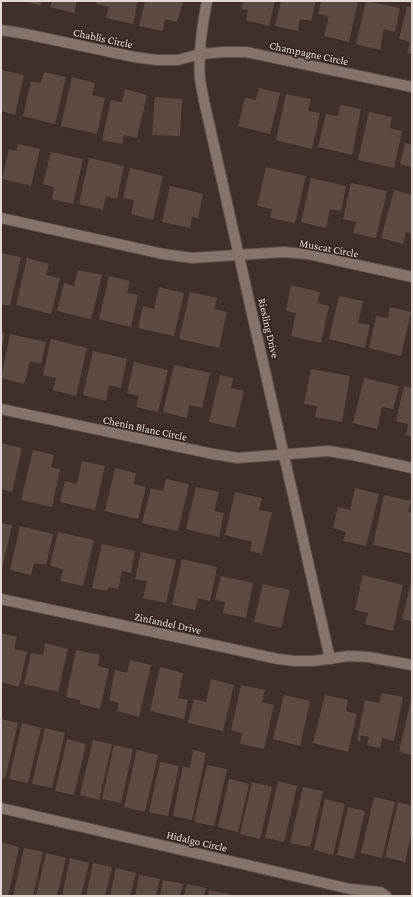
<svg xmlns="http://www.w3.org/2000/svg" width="413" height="897" viewBox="0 0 413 897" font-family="'Crimson Pro',serif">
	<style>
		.building { fill: #5b4b43 }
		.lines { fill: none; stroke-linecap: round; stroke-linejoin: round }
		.street-casing { stroke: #5b4e48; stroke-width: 12 }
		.street { stroke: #85746c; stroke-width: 10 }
		.labels { text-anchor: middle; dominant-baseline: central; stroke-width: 3.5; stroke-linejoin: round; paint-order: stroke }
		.street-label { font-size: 11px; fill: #e2d8d4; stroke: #352620 }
	</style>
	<rect width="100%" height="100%" fill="#3f3029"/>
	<g class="building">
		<polygon points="23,1 42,1 41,6"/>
		<polygon points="52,1 77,1 74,13 50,7"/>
		<polygon points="97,1 138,1 133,24 106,18 109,7 96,4"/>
		<polygon points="145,1 183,1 177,22 165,19 163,31 139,26"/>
		<polygon points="243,1 275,1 269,26 246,20 248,10 241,9"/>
		<polygon points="281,1 316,1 311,21 300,19 298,31 275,26"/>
		<polygon points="321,1 358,1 349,42 324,36 329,16 318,14"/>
		<polygon points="366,1 400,8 395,32 384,29 380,50 356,44"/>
		<polygon points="407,6 412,7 412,54 407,53 410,42 399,39"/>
		<polygon points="1,70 24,75 15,115 1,111"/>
		<polygon points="44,72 66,77 55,124 23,116 31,81 41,83"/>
		<polygon points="72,77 95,83 92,95 105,98 97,134 61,126"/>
		<polygon points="259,88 280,93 270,134 238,126 245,98 256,100"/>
		<polygon points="125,89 147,95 137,138 124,135 122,144 102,140 111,100 122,102"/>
		<polygon points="286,94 311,99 308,111 320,113 312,149 276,140"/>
		<polygon points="155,97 182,99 180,136 152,135"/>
		<polygon points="340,105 361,109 352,155 318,147 326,114 338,116"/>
		<polygon points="369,112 392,117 390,128 402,131 394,168 358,160"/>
		<polygon points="405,143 412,145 412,167 400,164"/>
		<polygon points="18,144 40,149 31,186 2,179 9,149 16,151"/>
		<polygon points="51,152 83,159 73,204 52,199 54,187 43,184"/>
		<polygon points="89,158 124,166 117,199 106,196 103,210 79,204"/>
		<polygon points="266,167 306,176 295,223 270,218 272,209 257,206"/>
		<polygon points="130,168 163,176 153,220 131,214 134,200 123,198"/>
		<polygon points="311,178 346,186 341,211 330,209 326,228 301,222"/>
		<polygon points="351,183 387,191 376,238 353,233 356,222 343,219"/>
		<polygon points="170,186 203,194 198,218 192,217 190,228 162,222"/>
		<polygon points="394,190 412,195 412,234 406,232 403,244 381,238"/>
		<polygon points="1,253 21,257 10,306 1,304"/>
		<polygon points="27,258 49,264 46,275 60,278 51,314 16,305"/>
		<polygon points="78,270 102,275 91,319 57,311 64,283 74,286"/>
		<polygon points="109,276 130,281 127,293 138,295 131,327 99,319"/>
		<polygon points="291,285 320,292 317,303 329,306 321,343 291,336 296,313 286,311"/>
		<polygon points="159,287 184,293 174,336 138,328 143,306 154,309"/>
		<polygon points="190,292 217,298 214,309 227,312 219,348 179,339"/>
		<polygon points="339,296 363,301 358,323 370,325 365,348 329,339"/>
		<polygon points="390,307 411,312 401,356 369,348 376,316 388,318"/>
		<polygon points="1,332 5,333 2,347 1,347"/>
		<polygon points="10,334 46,342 41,364 30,361 24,384 1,378"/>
		<polygon points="51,339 87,348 76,396 53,390 56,378 43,375"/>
		<polygon points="93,351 127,359 121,388 109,385 106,401 83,395"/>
		<polygon points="134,362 168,370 158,412 136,407 139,396 127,393"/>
		<polygon points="174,365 210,373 202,408 189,405 187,418 163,412"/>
		<polygon points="311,369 350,376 342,422 315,417 317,406 304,404"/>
		<polygon points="220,375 233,378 231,388 244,391 235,428 209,422"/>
		<polygon points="364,378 399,386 393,409 382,407 377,429 353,423"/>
		<polygon points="404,386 412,388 412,436 406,435 408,424 396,421"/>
		<polygon points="1,443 22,448 12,492 1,489"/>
		<polygon points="33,450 54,455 51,467 60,469 52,507 21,500"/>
		<polygon points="82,461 105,466 95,510 60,502 65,481 77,484"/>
		<polygon points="115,468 136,473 134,484 146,487 138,519 105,511"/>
		<polygon points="166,479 189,484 178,531 142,523 151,488 163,491"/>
		<polygon points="196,487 219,492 214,511 224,513 219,537 186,529"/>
		<polygon points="355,488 379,494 366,546 343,541 346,532 333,528 338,507 350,510"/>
		<polygon points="235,492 262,498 259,510 272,512 262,554 250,551 252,542 225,535"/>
		<polygon points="384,495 411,501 408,512 412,513 412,554 373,545"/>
		<polygon points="1,523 12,525 2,569 1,569"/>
		<polygon points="20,526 53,534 46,565 34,563 31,575 10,570"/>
		<polygon points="58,532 94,540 83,586 60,581 63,569 50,566"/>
		<polygon points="102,544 135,551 131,573 122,571 118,589 108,587 107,591 92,588"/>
		<polygon points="141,552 176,560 166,603 143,598 147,581 135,579"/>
		<polygon points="182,559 217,567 210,601 198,598 195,610 172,605"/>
		<polygon points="363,575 403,585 393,631 365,624 368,613 355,610"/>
		<polygon points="221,576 253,583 246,618 223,613 225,602 215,600"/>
		<polygon points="411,583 412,584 412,621 402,619"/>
		<polygon points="263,584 290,590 281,628 254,622"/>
		<polygon points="1,633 17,637 14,649 27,652 19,687 1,682"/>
		<polygon points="45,643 68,649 58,692 24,684 31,653 43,655"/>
		<polygon points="76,650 100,655 98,666 109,669 100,709 80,704 80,700 66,697"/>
		<polygon points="130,660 151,665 139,717 117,711 119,703 109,700 115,670 127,673"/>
		<polygon points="160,667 183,673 178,698 188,700 184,719 150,711"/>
		<polygon points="211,679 234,685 223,731 188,723 194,699 206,702"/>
		<polygon points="241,685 265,690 262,702 274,705 264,749 240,744 242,733 231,730"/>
		<polygon points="382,693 403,697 394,741 382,738 380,748 367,745 369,737 361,735 360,741 357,740 365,700 379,703"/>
		<polygon points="284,695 310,701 300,746 273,739"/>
		<polygon points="325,695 348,700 346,711 357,714 348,752 313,743"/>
		<polygon points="411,700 412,700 412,755 399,752"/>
		<polygon points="1,719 18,723 5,779 1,778"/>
		<polygon points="22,723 41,728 28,783 9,779"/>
		<polygon points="45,728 65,733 52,788 32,784"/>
		<polygon points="67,739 86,744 74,795 55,791"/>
		<polygon points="93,740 112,744 99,800 80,795"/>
		<polygon points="114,745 133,749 121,803 102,799"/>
		<polygon points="137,750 158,755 145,812 124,807"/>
		<polygon points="193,750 206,753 192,820 173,816 183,766 190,768"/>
		<polygon points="160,762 179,766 168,816 149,812"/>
		<polygon points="207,765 227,769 214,826 194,822"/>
		<polygon points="229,779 249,784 238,832 218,827"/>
		<polygon points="278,781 297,786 284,842 265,838"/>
		<polygon points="252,782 272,787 260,839 240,834"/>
		<polygon points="303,787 323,791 310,847 290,843"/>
		<polygon points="374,797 395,802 382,858 361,853"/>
		<polygon points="325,799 345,804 333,855 314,850"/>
		<polygon points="398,802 412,806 412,830 405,862 385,857"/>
		<polygon points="348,807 365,811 354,859 337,855"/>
		<polygon points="1,842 19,847 8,896 1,896"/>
		<polygon points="24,848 43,852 33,896 13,896"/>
		<polygon points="46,853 66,858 57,896 36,896"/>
		<polygon points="70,858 89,863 81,896 62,896"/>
		<polygon points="93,863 112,867 105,896 86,896"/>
		<polygon points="116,868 136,873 130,896 110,896"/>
		<polygon points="139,875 160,879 156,896 135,896"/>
		<polygon points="163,880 183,884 180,896 160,896"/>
		<polygon points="187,884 206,888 204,896 184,896"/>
		<polygon points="209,890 229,894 229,896 208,896"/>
	</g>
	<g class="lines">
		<g class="street-casing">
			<g id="street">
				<path d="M207,1C202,26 198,54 200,79C201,86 203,94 204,101L330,659"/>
				<polyline points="1,30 26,34 134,57 157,60 178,60 200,54 224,52 246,52 412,87"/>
				<polyline points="1,218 163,254 192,258 283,252 308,254 412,277"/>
				<polyline points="1,409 213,454 238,458 328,451 353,455 412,468"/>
				<polyline points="1,599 278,659 295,661 313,661 349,656 368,657 412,665"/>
				<polyline points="1,808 350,889 380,892 386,896"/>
			</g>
		</g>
		<use href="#street" class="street"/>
	</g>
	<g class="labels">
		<g class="street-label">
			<text transform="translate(103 38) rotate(12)">Chablis Circle</text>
			<text transform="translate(309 53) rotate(12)">Champagne Circle</text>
			<text transform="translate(329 248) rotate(11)">Muscat Circle</text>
			<text transform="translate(269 328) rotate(77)">Riesling Drive</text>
			<text transform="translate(145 428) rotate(12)">Chenin Blanc Circle</text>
			<text transform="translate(168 623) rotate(12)">Zinfandel Drive</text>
			<text transform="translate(197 841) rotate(13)">Hidalgo Circle</text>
		</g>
	</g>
	<rect width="413" height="897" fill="none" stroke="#e2d8d4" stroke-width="4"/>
</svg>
